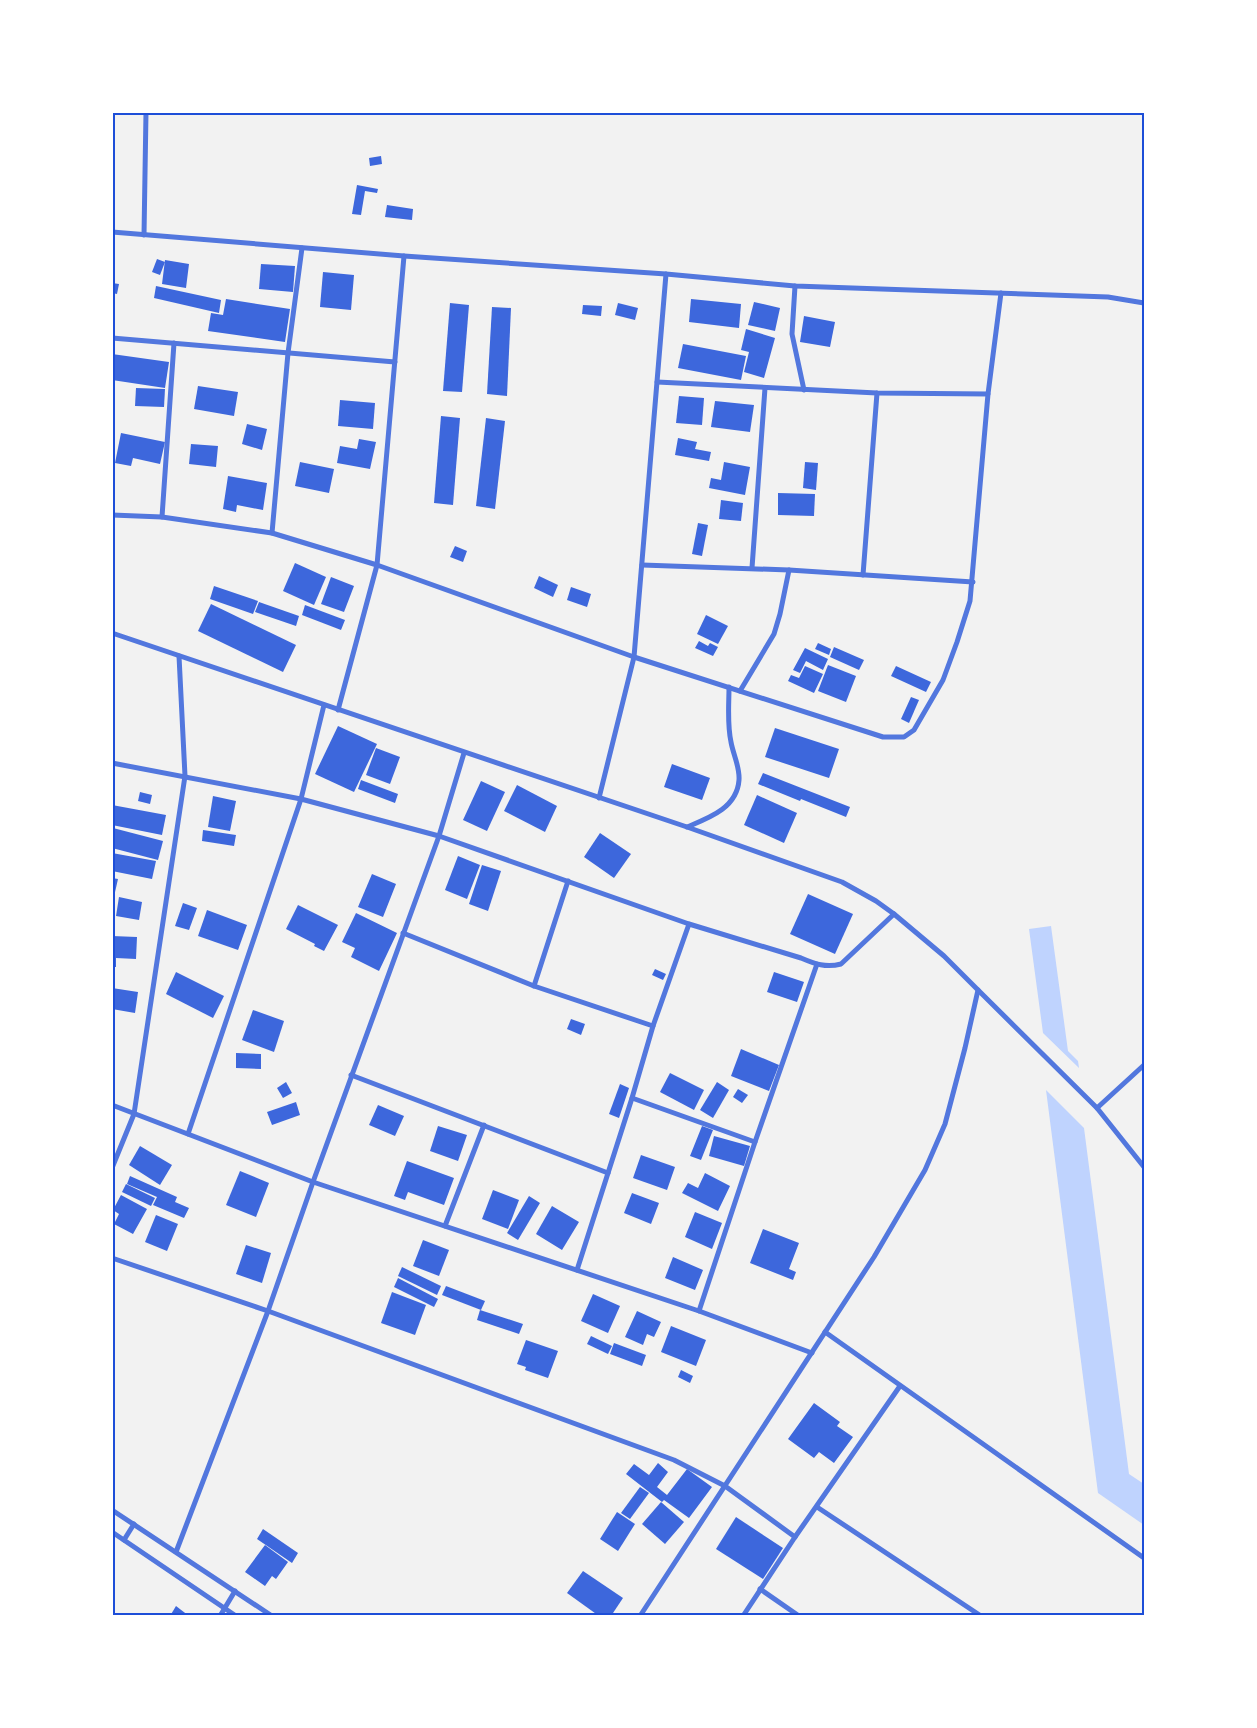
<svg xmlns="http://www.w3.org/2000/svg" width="1257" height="1728" viewBox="0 0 1257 1728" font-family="Commissioner,sans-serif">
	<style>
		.water { fill: #bfd3fe }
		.building { fill: #3d67dc }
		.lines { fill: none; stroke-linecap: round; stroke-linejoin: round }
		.minor { stroke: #5277de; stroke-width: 5 }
		.neatline { fill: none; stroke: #1d4ed8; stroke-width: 2 }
	</style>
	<rect width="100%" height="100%" fill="#f2f2f2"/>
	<g class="water">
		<polygon points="1051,926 1068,1051 1078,1061 1079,1068 1043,1033 1029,929"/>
		<polygon points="1046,1090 1084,1128 1129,1474 1144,1484 1144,1525 1098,1493"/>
	</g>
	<g class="building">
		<polygon points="381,156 382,164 370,166 369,158"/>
		<polygon points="357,185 378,189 377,193 365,191 361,215 352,214"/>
		<polygon points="387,205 413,209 412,220 385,217"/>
		<polygon points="157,259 165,262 160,275 152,272"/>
		<polygon points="165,260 189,264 186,288 162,284"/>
		<polygon points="261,264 295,266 293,292 259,289"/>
		<polygon points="323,272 354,275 351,310 320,307"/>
		<polygon points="112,283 119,284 117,294 112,293"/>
		<polygon points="156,286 221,300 219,313 154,298"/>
		<polygon points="226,299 290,309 285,342 208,331 211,313 223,315"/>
		<polygon points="691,299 741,304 739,328 689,322"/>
		<polygon points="754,302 780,308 775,331 748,325"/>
		<polygon points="450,303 469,305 462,392 443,391"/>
		<polygon points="618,303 638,308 635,320 615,315"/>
		<polygon points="583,305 602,306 601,316 582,314"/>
		<polygon points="492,307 511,308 507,396 487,394"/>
		<polygon points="804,316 835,322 830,347 800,342"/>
		<polygon points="746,329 775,338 764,378 744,372 749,352 741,350"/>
		<polygon points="683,344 746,356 741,380 678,368"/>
		<polygon points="112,354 169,362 165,388 112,380"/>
		<polygon points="198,386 238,392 234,416 194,409"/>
		<polygon points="136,388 165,389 164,407 135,406"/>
		<polygon points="679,396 704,398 702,425 676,423"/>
		<polygon points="340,400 375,403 373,429 338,426"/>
		<polygon points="715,401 754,405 750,432 711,427"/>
		<polygon points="441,416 460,418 453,505 434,503"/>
		<polygon points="486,418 505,421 495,509 476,506"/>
		<polygon points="247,424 267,429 262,450 242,444"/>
		<polygon points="121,433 165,442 160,464 133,458 131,466 115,463"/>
		<polygon points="678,438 697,442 695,449 711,452 709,461 675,455"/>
		<polygon points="359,439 376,442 370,469 337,463 340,446 357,449"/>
		<polygon points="191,444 218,446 216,467 189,464"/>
		<polygon points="300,462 334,469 329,493 295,486"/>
		<polygon points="724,462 750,467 745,495 709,488 711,478 721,480"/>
		<polygon points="805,462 818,463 816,490 803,488"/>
		<polygon points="228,476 267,483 263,510 237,505 236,512 223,509"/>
		<polygon points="778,493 815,494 814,516 778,515"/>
		<polygon points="721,500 743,503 741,521 719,519"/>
		<polygon points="698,523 708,525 702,556 692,554"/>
		<polygon points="455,546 467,551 463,562 450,557"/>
		<polygon points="295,563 326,577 314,605 283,591"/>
		<polygon points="539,576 558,585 553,597 534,588"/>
		<polygon points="331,577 354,586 344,612 321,604"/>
		<polygon points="214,586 258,601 253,614 210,599"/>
		<polygon points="571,587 591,594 587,607 567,600"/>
		<polygon points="259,602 299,616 296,626 255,612"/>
		<polygon points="211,604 296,645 283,672 198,631"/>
		<polygon points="305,605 345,620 341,630 302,615"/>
		<polygon points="706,615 728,626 718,644 697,634"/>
		<polygon points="699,641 708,646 710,643 718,647 713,656 695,648"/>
		<polygon points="818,643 831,649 829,655 815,649"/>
		<polygon points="834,647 864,660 859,670 830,657"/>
		<polygon points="805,648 828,659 823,670 806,661 800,673 793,670"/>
		<polygon points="828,665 856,676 846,702 818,691"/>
		<polygon points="805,666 823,674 814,693 788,681 791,675 799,678"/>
		<polygon points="896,666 931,682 926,692 891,676"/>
		<polygon points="911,697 919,700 909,723 901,719"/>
		<polygon points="338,726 377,744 354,792 315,774"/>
		<polygon points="775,728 839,749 829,778 765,757"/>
		<polygon points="376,748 400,757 390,784 366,775"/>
		<polygon points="672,764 710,778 702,800 664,787"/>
		<polygon points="763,773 850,807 846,817 801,799 800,801 758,784"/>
		<polygon points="361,780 398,794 395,803 358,789"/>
		<polygon points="481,781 505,792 487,831 463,820"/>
		<polygon points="517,785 557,806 545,832 504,811"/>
		<polygon points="140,792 152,795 150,804 138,801"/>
		<polygon points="757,795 797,813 784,843 744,825"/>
		<polygon points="213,796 236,801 230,831 208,827"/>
		<polygon points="112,805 166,815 162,835 112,825"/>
		<polygon points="113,828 163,841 158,860 112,848"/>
		<polygon points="203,830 236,835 234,846 202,841"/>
		<polygon points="600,833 631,854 614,878 584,857"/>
		<polygon points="112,853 156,861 152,879 112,871"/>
		<polygon points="458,856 480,865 467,899 445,890"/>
		<polygon points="482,865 501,871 488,911 469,904"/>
		<polygon points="372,874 396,884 383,917 358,907"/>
		<polygon points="112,878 118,879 113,901 112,900"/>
		<polygon points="808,894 853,914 835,954 790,934"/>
		<polygon points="119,897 142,902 139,920 116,916"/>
		<polygon points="183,903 197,908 189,930 175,926"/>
		<polygon points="298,905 338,925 324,951 314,946 315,944 286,929"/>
		<polygon points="207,910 247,925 238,950 198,936"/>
		<polygon points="356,913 397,933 379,971 351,957 355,948 342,942"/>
		<polygon points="112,936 137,937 136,959 116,958 116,967 112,967"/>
		<polygon points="655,969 666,974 663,980 652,975"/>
		<polygon points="176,972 224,996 213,1018 166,994"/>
		<polygon points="774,972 804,982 797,1002 767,992"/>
		<polygon points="112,988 138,992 135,1013 112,1009"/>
		<polygon points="253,1010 284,1021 274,1052 242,1040"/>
		<polygon points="571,1019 585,1024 581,1035 567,1029"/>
		<polygon points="741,1049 779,1065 769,1091 731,1076"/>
		<polygon points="236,1053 261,1054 261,1069 236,1068"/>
		<polygon points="670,1073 704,1090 694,1110 660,1092"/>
		<polygon points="286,1082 292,1093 283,1098 277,1088"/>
		<polygon points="717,1082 729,1090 713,1118 700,1110"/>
		<polygon points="620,1084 629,1088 619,1118 609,1114"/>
		<polygon points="738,1089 748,1095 742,1103 733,1097"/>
		<polygon points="296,1102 300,1115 272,1125 267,1112"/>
		<polygon points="378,1105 404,1116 395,1136 369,1125"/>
		<polygon points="438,1126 467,1135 458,1161 430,1151"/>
		<polygon points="702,1126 713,1130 701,1160 690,1156"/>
		<polygon points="714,1136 750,1146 744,1166 709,1156"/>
		<polygon points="140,1146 172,1165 160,1185 129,1165"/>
		<polygon points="641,1155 675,1167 667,1190 633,1178"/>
		<polygon points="407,1161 454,1178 444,1205 408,1192 405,1200 394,1196"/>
		<polygon points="240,1171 269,1183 256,1217 226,1205"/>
		<polygon points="705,1173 730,1186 718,1211 682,1193 688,1183 698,1188"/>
		<polygon points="130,1176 177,1197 175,1202 189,1208 184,1218 153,1205 157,1197 127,1184"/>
		<polygon points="126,1184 155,1198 151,1206 122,1192"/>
		<polygon points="493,1190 519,1200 508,1229 482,1219"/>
		<polygon points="632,1193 659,1203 651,1224 624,1213"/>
		<polygon points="121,1195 147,1209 133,1234 114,1224 119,1214 113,1210"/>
		<polygon points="529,1196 540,1203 518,1240 507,1233"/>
		<polygon points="552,1206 579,1222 562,1250 536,1234"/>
		<polygon points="695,1212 722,1223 712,1249 685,1237"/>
		<polygon points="156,1215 178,1224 167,1251 145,1242"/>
		<polygon points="763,1229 799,1243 789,1269 796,1272 793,1280 750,1263"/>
		<polygon points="423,1240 449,1250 439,1276 413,1266"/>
		<polygon points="246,1245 271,1253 262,1283 236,1274"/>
		<polygon points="673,1257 703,1270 695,1290 665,1278"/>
		<polygon points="402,1267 441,1286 437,1295 398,1276"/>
		<polygon points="398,1278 438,1299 434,1307 394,1287"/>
		<polygon points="446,1286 485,1301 481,1310 442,1295"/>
		<polygon points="392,1292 426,1305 415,1335 381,1323"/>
		<polygon points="593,1294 620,1306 608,1333 581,1321"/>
		<polygon points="480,1310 523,1324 519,1334 477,1320"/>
		<polygon points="637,1311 661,1322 654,1337 647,1334 643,1345 625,1337"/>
		<polygon points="671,1326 706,1340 696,1366 661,1352"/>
		<polygon points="591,1336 612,1346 608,1354 587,1344"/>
		<polygon points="526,1340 558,1351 548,1378 525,1370 526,1367 517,1364"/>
		<polygon points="614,1343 646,1355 642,1366 610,1354"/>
		<polygon points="681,1370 693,1376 690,1383 678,1377"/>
		<polygon points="814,1403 840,1422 837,1426 853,1437 834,1463 819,1452 814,1458 788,1439"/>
		<polygon points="658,1463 668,1472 657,1487 667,1495 687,1469 712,1487 689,1518 664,1500 662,1502 626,1474 634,1464 649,1475"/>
		<polygon points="640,1487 649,1493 630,1519 621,1513"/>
		<polygon points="661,1502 684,1522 665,1544 642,1524"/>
		<polygon points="617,1512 635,1524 618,1551 600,1539"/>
		<polygon points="736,1517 783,1548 763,1579 716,1549"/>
		<polygon points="263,1529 298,1553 292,1563 257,1539"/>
		<polygon points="265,1545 288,1562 276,1579 272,1576 265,1586 245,1572"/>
		<polygon points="583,1571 623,1598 611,1616 599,1616 567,1593"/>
		<polygon points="176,1606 189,1616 170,1616"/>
	</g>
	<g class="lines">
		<g class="minor">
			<polyline points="112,232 404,256 666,274 795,286 1108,297 1144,303"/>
			<polyline points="144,235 146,112"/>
			<polyline points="795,286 792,334 804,390"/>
			<polyline points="112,338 395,362"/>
			<polyline points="657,382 877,393 988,394"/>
			<polyline points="112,515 162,517 272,533 377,565 634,657 883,737 904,737 914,730 943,680 957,642 970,601 988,394 1001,293"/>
			<polyline points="162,517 174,343"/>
			<polyline points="272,533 288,353 302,248"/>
			<polyline points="642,565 789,570 973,582"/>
			<polyline points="752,568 765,388"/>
			<polyline points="863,575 877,393"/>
			<polyline points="112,633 687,827 842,882 876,901 894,914 944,956 978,990 965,1048 945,1124 925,1170 874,1257 640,1616"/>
			<polyline points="740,691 774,634 780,614 789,570"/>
			<polyline points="338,710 377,565 404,256"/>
			<path d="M112,763L301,799L439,836L689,924L801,958C815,964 826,968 841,964L894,914"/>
			<polyline points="599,798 634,657 666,274"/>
			<path d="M687,827C709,818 737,808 739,780C740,767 733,754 731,742C727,724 729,705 729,687"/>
			<polyline points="403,933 534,986 653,1026 689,924"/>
			<polyline points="534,986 568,881"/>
			<polyline points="978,990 1097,1108 1144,1167"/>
			<polyline points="351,1075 608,1173"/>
			<polyline points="632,1098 755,1142"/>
			<polyline points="112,1105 313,1182 699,1311 755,1142 817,964"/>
			<polyline points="1097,1108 1144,1065"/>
			<polyline points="188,1134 301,799 324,705"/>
			<polyline points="112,1168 134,1114 185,776 179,656"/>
			<polyline points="445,1226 484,1125"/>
			<polyline points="112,1258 268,1311 674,1460 725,1486 795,1537"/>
			<polyline points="577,1270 632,1098 653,1026"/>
			<polyline points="699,1311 812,1353"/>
			<polyline points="825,1332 1144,1558"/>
			<polyline points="817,1507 981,1616"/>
			<polyline points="112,1510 272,1616"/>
			<polyline points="112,1532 236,1616"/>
			<polyline points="124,1540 134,1524"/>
			<polyline points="176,1552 268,1311 313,1182 439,836 464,753"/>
			<polyline points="760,1589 799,1616"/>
			<polyline points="220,1616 235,1591"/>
			<polyline points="743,1616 795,1537 900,1386"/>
		</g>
	</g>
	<rect width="1257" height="1728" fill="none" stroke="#ffffff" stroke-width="228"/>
	<rect x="114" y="114" width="1029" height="1500" class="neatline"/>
</svg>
